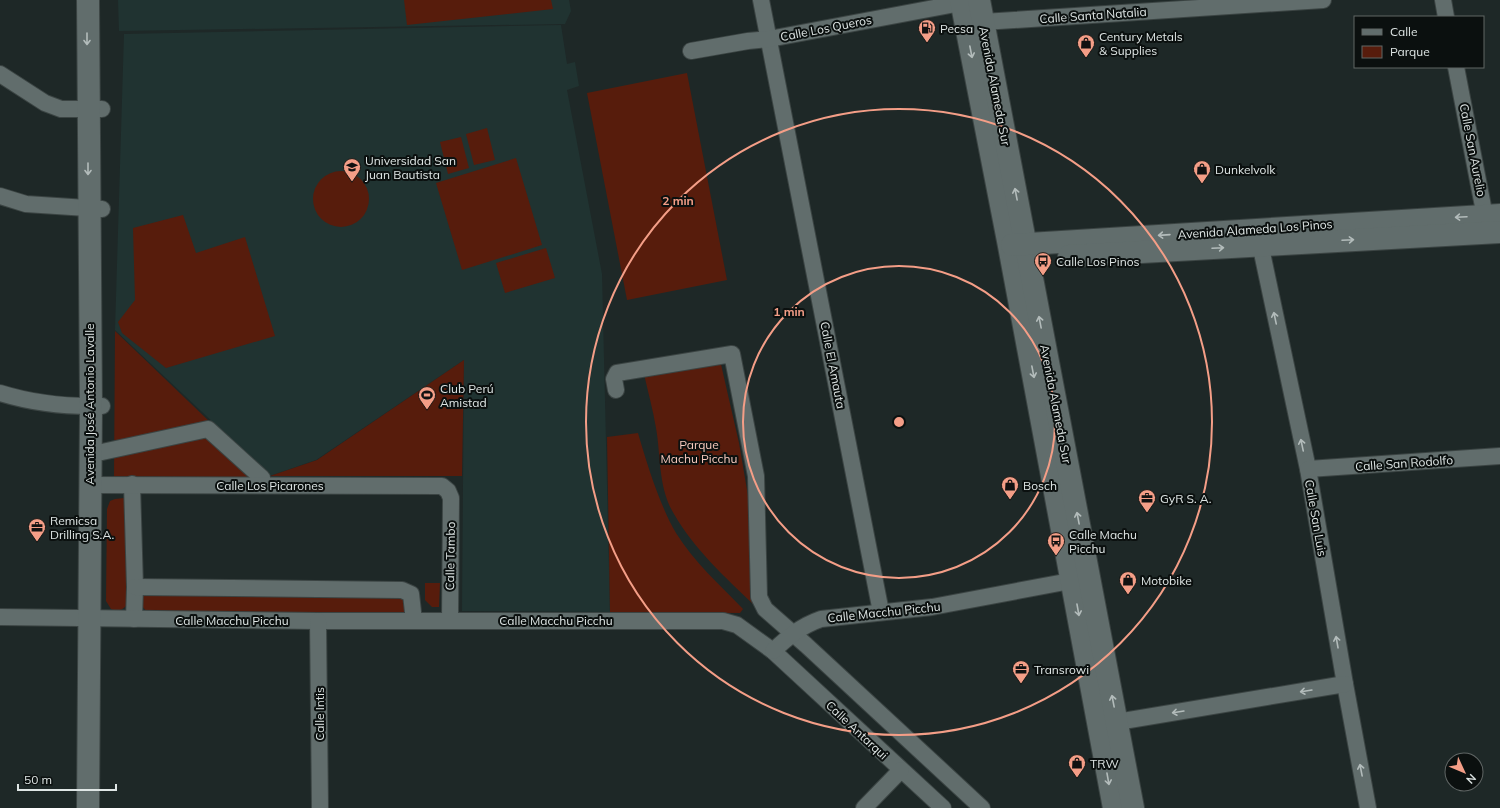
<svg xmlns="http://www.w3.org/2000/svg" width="1500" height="808" viewBox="0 0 1500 808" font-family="Mulish,sans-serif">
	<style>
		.built { fill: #203331 }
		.green { fill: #571c0c }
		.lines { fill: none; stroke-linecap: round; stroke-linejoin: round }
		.street-casing { stroke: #3b4443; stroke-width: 18 }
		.secondary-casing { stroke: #3b4443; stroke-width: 24 }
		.street { stroke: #616d6c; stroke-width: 16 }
		.secondary { stroke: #616d6c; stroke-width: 22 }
		.oneway { stroke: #b3bcbb }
		.ring { fill: none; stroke: #f49e87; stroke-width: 2 }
		.labels { text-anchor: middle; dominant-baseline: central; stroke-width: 4; stroke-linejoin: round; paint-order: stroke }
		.street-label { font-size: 12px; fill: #dfe6e5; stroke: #0b100f }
		.poi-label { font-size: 12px; fill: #dfe6e5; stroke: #0b100f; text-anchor: start }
		.park-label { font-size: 12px; fill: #f9cbbf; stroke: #0b100f }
		.centre { fill: #f49e87; stroke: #0b100f; stroke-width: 2 }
		.ring-label { font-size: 12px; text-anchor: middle; font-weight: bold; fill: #f49e87; stroke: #0b100f; stroke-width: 4; stroke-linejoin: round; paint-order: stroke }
	</style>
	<rect width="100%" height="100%" fill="#1e2827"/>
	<g class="built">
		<polygon points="118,0 569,0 571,11 565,24 119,31"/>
		<polygon points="561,25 567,64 575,62 579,86 567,90 602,274 610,612 462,611 464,360 316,460 270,476 115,330 124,34"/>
	</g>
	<g class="green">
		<polygon points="404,0 551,0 553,9 407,25"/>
		<polygon points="687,73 727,280 627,300 587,93"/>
		<polygon points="487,128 495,160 474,165 466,134"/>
		<polygon points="461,137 469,168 448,174 440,142"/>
		<polygon points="516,158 542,245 462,270 436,183"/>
		<circle cx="341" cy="199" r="28"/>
		<polygon points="183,215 196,253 245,237 275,336 166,368 122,333 118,322 135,300 133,228"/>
		<polygon points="546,248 555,278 505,293 496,263"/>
		<polygon points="115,331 211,423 194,427 247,474 248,478 114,478"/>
		<polygon points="464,360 462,476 270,476 317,460"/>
		<path d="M720,360L739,443L753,525L756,594L754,605C725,577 694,549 674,514C658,488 661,456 656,428C653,410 648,392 644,374Z"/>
		<path d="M638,433C647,464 660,506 676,533C694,562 720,585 743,609L740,613L610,612L607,437Z"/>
		<path d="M124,498L128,501L127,605C122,610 119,612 111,609L106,601L107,509L110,501L115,499Z"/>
		<polygon points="425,583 440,583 439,607 432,607 425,600"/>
		<polygon points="145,591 394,593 404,598 407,610 403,613 150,613 147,612 141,605 141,596"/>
	</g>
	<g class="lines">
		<g class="street-casing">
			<g id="street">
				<polyline points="761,0 881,612"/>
				<polyline points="1443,0 1446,17"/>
				<polyline points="983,22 1323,0"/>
				<polyline points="691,51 748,41 769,39 961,3"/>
				<polyline points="1456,67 1487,227"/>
				<polyline points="0,74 45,103 61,109 102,109"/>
				<polyline points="0,196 26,204 102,209"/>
				<polyline points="1258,234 1308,469 1345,684 1368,808"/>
				<polyline points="616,390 614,379 617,373 732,354 756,476 759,597 765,609 806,645 982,808"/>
				<path d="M0,393C32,403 68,407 102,406"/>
				<polyline points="102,452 208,429 262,478 261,484"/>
				<polyline points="1308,469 1500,456"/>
				<polyline points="132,484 135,587 134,619"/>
				<polyline points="89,485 442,486 448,491 451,498 450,621"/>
				<polyline points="135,587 402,590 411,594 414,621"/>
				<polyline points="0,617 318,621 723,621 737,625 773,651 943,808"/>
				<polyline points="318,621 320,808"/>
				<path d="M773,651C788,637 801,626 821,619L932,607L1081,579"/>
				<polyline points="1117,722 1345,684"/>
				<polyline points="864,808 901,770"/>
			</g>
		</g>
		<g class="secondary-casing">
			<g id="secondary">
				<polyline points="88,0 91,406 88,808"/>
				<polyline points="961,0 1009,246 1114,808"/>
				<polyline points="979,0 1133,808"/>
				<polyline points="1012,245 1500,215"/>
				<polyline points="1069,256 1500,232"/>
			</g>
		</g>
		<use href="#street" class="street"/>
		<use href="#secondary" class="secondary"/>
	</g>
	<defs><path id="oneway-shaft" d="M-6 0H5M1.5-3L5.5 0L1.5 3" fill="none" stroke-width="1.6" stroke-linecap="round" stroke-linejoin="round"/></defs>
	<g class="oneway">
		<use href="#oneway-shaft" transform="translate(87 39) rotate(90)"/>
		<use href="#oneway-shaft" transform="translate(971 52) rotate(79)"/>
		<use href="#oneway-shaft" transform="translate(88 169) rotate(90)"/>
		<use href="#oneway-shaft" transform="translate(1016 194) rotate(-101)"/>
		<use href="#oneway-shaft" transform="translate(1461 217) rotate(177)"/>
		<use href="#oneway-shaft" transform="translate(1164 235) rotate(176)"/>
		<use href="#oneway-shaft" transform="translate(1348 240) rotate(-3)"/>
		<use href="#oneway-shaft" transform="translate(1218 248) rotate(-3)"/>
		<use href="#oneway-shaft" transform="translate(1275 318) rotate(-102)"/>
		<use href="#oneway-shaft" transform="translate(1040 322) rotate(-101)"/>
		<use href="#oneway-shaft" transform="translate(1033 372) rotate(79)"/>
		<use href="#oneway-shaft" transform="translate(1302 445) rotate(-102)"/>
		<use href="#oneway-shaft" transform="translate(1078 518) rotate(-101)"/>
		<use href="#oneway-shaft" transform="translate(1078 610) rotate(80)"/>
		<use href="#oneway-shaft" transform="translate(1337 642) rotate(-100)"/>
		<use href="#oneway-shaft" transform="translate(1306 691) rotate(171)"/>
		<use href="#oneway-shaft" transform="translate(1113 701) rotate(-101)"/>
		<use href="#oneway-shaft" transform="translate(1178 712) rotate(171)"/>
		<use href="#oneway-shaft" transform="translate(1361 770) rotate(-101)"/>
		<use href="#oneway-shaft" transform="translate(1108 779) rotate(80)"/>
	</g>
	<g class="ring">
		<circle cx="899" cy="422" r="156"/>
		<circle cx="899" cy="422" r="313"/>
	</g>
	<defs>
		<g id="fuel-pin" transform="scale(0.9)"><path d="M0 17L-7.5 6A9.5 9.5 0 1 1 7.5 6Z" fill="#f49e87" stroke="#0b100f"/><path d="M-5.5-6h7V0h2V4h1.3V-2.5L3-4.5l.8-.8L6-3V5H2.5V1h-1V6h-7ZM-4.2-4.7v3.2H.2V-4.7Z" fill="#111"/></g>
		<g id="shop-pin" transform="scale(0.9)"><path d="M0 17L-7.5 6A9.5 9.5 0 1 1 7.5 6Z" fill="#f49e87" stroke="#0b100f"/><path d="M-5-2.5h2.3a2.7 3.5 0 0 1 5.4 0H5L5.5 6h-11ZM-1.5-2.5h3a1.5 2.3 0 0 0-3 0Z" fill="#111"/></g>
		<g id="university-pin" transform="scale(0.9)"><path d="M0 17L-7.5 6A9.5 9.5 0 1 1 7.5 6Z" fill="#f49e87" stroke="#0b100f"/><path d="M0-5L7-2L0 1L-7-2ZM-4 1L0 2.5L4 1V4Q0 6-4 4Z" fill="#111"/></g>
		<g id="bus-pin" transform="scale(0.9)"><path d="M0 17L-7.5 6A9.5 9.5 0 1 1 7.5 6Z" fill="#f49e87" stroke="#0b100f"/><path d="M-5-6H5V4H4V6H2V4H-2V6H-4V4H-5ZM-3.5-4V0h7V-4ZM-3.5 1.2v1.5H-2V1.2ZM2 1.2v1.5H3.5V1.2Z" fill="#111"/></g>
		<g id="stadium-pin" transform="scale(0.9)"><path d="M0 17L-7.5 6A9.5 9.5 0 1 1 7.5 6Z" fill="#f49e87" stroke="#0b100f"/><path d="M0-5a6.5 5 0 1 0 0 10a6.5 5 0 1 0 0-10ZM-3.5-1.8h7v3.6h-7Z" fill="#111"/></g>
		<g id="office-pin" transform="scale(0.9)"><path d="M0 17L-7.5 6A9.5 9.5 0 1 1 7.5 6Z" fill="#f49e87" stroke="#0b100f"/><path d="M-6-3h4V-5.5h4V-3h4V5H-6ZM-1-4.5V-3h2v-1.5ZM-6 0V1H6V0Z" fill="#111"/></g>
	</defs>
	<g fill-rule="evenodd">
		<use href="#fuel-pin" x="927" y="28"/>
		<use href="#shop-pin" x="1086" y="43"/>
		<use href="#university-pin" x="352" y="167"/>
		<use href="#shop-pin" x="1202" y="169"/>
		<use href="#bus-pin" x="1043" y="261"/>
		<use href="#stadium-pin" x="427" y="395"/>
		<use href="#shop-pin" x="1010" y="485"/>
		<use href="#office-pin" x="1147" y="498"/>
		<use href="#office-pin" x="37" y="527"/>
		<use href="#bus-pin" x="1056" y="541"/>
		<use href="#shop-pin" x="1128" y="580"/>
		<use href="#office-pin" x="1021" y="669"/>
		<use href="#shop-pin" x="1077" y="763"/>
	</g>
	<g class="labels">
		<g class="street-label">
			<text transform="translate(1093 15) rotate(-4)">Calle Santa Natalia</text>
			<text transform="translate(826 28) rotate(-11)">Calle Los Queros</text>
			<text transform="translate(995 86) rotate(79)">Avenida Alameda Sur</text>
			<text transform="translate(1473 150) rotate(79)">Calle San Aurelio</text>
			<text transform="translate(1255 229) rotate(-4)">Avenida Alameda Los Pinos</text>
			<text transform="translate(833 365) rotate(79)">Calle El Amauta</text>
			<text transform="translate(89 404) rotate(-90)">Avenida José Antonio Lavalle</text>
			<text transform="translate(1056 404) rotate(79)">Avenida Alameda Sur</text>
			<text transform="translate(1404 463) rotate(-4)">Calle San Rodolfo</text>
			<text x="270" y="485">Calle Los Picarones</text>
			<text transform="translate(1316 518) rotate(80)">Calle San Luis</text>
			<text transform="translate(450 556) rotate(-89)">Calle Tambo</text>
			<text transform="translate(884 612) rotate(-6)">Calle Macchu Picchu</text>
			<text x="232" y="620">Calle Macchu Picchu</text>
			<text x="556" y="620">Calle Macchu Picchu</text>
			<text transform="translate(319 714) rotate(-90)">Calle Intis</text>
			<text transform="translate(857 730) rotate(43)">Calle Antarqui</text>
		</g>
		<g class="poi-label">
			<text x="940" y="28">Pecsa</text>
			<text x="1099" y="36">Century Metals<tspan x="1099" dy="14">&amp; Supplies</tspan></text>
			<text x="365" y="160">Universidad San<tspan x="365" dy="14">Juan Bautista</tspan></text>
			<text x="1215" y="169">Dunkelvolk</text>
			<text x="1056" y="261">Calle Los Pinos</text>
			<text x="440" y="388">Club Perú<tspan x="440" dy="14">Amistad</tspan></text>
			<text x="1023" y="485">Bosch</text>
			<text x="1160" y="498">GyR S. A.</text>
			<text x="50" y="520">Remicsa<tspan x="50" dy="14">Drilling S.A.</tspan></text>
			<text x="1069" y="534">Calle Machu<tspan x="1069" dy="14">Picchu</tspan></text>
			<text x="1141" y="580">Motobike</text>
			<text x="1034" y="669">Transrowi</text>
			<text x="1090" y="763">TRW</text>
		</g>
		<g class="park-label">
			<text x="699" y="444">Parque<tspan x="699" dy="14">Machu Picchu</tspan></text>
		</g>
	</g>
	<circle cx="899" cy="422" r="6" class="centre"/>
	<g class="ring-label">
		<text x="678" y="205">2 min</text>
		<text x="789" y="316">1 min</text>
	</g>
	<rect x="1354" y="16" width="130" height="52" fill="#0b100f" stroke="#606665"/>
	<rect x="1362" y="29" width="20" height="6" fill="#616d6c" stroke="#606665"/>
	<text x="1390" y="36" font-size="12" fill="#dfe6e5">Calle</text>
	<rect x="1362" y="46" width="20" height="12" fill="#571c0c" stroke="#606665"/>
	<text x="1390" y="56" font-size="12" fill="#dfe6e5">Parque</text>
	<g transform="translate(1464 772) rotate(134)"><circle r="19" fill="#0b100f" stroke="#606665"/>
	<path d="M0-3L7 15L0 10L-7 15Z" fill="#f49e87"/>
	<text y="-6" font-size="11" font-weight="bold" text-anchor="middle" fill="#dfe6e5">N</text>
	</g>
	<path d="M18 784v6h98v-6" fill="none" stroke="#dfe6e5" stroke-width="2"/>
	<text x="24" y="784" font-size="12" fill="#dfe6e5" stroke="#0b100f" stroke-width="3" paint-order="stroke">50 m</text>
</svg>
